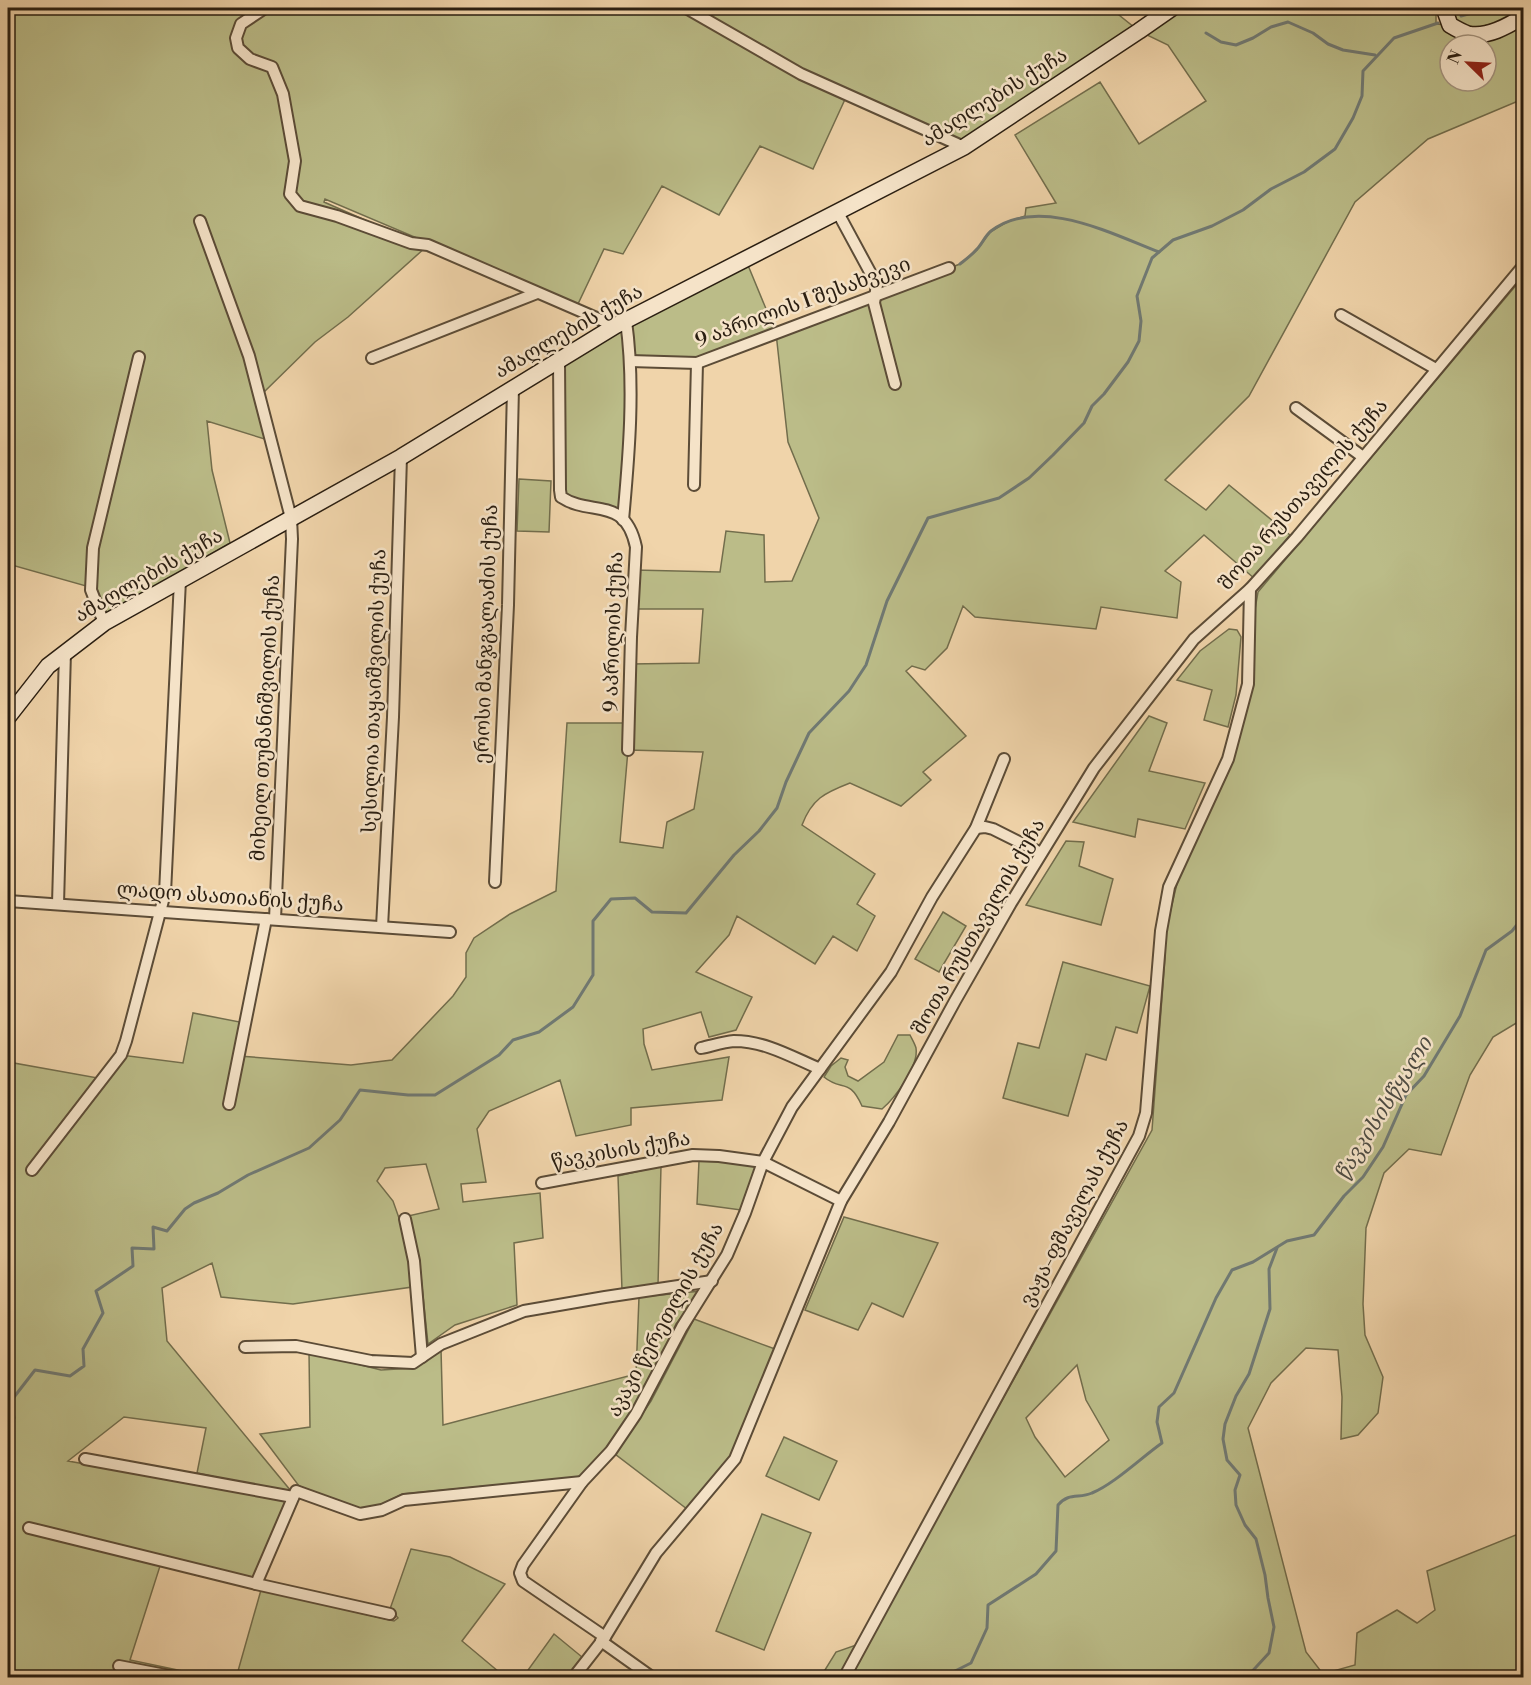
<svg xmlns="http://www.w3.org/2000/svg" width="1531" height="1685" viewBox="0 0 1531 1685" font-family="'Libre Bodoni','Noto Serif Georgian',serif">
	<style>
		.green { fill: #bbbc88; stroke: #726d4c; stroke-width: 1.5; fill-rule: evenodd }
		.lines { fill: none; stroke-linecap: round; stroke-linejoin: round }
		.stream { stroke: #707973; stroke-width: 3 }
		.street-casing { stroke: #5c4c37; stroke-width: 14 }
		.secondary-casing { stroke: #2a1e11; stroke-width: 18 }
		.street { stroke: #f5e3c8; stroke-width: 10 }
		.secondary { stroke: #f5e3c8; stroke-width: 15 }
		.labels { text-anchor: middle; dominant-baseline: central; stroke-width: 5; stroke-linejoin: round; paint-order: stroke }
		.street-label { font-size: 20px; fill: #2a1e11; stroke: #f5e3c8 }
		.water-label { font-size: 21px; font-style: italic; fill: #4d4b42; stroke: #f5e3c8 }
	</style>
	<rect width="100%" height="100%" fill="#f0d4aa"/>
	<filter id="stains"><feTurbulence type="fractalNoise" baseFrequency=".00333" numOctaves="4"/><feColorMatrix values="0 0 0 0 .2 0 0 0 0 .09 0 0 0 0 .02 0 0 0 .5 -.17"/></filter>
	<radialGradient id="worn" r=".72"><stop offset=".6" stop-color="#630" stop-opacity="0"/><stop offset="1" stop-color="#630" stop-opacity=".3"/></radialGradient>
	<g class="green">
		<path d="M8,8H1115L1114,11L1139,31L1166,12L1184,11L1188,8H1436V24L1450,25L1468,34L1523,16V99L1428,139L1355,202L1249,396L1165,480L1206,510L1229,485L1290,535L1255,579L1204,535L1165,571L1181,582L1177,618L1101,607L1096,629L975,617L963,606L947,648L925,670L912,666L906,671L966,736L923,772L931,780L901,806L850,783C824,793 812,799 802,825L875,874L857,904L875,916L857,951L833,936L815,964L737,916L729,935L696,972L752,997L736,1030L709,1037L701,1012L643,1029L644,1044L652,1070L729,1057L722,1100L631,1108V1125L576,1136L560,1080L489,1111L477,1129L486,1182L461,1184L463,1202L540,1193L543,1238L514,1243L517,1305L455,1325L428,1344L419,1257L408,1216L439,1209L426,1164L385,1168L377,1181L393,1201L411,1252L407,1253L412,1287L293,1304L221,1297L212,1263L162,1288L167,1341L291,1491L289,1493L197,1473L206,1428L124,1417L68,1461L287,1500L252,1579L160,1566L130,1660L211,1677H8V1062L103,1079L121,1055L183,1063L193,1013L245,1023L239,1056L351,1065L392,1060L453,996L466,977V953L474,938L510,914L556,891L567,723H629L630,664L699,663L703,609H632L634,570L720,572L726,531L764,535L765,582L792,581L819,518L788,442L776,333L697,363L631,361L623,520L561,497L559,361L745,258L776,333L960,264L977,250L990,232L1007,222L1025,216L1026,208L1056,203L1015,135L1100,82L1139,144L1206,101L1168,45L1139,31L964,147L847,95L813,169L760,146L719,215L662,186L623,254L604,249L577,306L325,199L324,202L426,247L348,317L315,342L262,394L271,441L207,421L212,470L230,543L107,615L97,589L8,564ZM1450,45H1486V81H1450ZM628,750L703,752L694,809L667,822L663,848L620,842Z"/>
		<polygon points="1449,8 1523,8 1523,13 1518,17 1476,28 1454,23"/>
		<path d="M1523,277V1019L1493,1037L1470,1075L1441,1155L1409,1149L1384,1173L1366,1228L1363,1304L1365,1335L1383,1377L1378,1413L1358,1435L1341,1439L1342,1397L1338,1350L1306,1348L1271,1383L1248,1428L1306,1652L1323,1674L1355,1665L1357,1633L1397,1610L1417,1623L1435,1610L1427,1571L1523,1532V1677L848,1678L1152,1130L1165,957V934L1179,875L1227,775L1252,688L1255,609L1258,592ZM1077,1365L1086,1400L1109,1440L1065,1477L1035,1437L1026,1418Z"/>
		<polygon points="519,479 551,481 549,532 517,531"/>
		<polygon points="1229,629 1237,630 1241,637 1236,695 1228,727 1204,720 1212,690 1177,680 1200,651"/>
		<polygon points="1149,716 1167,723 1149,771 1205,783 1185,829 1138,819 1135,837 1073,822"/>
		<polygon points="1066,841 1084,842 1079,866 1113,879 1101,925 1026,905"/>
		<polygon points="943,912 966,926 939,972 915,959"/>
		<polygon points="1063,962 1150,986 1137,1033 1116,1027 1106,1060 1086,1054 1068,1116 1003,1098 1018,1043 1039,1048"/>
		<path d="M898,1035H910C912,1039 915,1044 916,1048C919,1066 895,1098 882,1109L862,1106C849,1077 842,1092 824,1077L831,1066L841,1058L848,1060L845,1067L848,1076L858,1081L884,1062Z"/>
		<polygon points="699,1161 732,1162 758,1166 741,1210 697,1204"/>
		<polygon points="661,1166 658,1285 622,1290 618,1176"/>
		<polygon points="844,1217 938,1243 903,1317 872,1303 858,1330 805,1310"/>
		<polygon points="702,1291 676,1324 655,1372 635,1409 612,1443 580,1477 402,1494 378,1506 358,1510 299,1486 260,1434 310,1427 309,1352 381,1370 414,1368 441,1349 443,1425 636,1374 639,1297"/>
		<polygon points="694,1319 775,1349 731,1459 687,1509 615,1454 651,1401"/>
		<polygon points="784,1437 837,1461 819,1500 766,1476"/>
		<polygon points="762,1514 811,1533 764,1650 716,1631"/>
		<polygon points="411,1549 450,1557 505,1584 462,1641 505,1677 236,1678 261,1590 394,1621 398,1618 390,1609"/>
		<polygon points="554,1634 582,1657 566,1677 523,1677"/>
		<polygon points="856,1645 839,1677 820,1678 836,1652"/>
	</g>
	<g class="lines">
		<g class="stream">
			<polyline points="1461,16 1490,8"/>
			<polyline points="1206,33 1221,42 1236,45 1253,38 1271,27 1288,22 1313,33 1328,44 1343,50 1375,55"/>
			<path d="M960,264C965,260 972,255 977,249C982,244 985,236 991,231C1038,195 1112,234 1159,252"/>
			<polyline points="8,1423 14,1418 11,1401 35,1370 70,1376 84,1366 83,1349 103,1313 96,1291 133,1266 132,1248 154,1249 153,1227 167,1231 185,1209 194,1203 218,1193 248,1175 309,1148 340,1120 360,1090 408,1095 435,1095 499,1055 513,1040 539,1032 573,1007 593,975 593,921 611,899 635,898 652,912 686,913 734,855 759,831 777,808 786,782 809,733 849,691 866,665 887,601 928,518 999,498 1029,478 1053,455 1084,423 1092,406 1104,394 1128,362 1139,341 1141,321 1137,296 1152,258 1173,240 1212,226 1243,210 1271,189 1304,172 1335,149 1353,118 1362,96 1363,71 1394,38 1438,23"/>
			<path d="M941,1678L971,1663L987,1628L988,1605L1036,1574L1056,1551L1058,1505C1069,1492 1079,1499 1092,1493C1114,1484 1142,1457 1162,1443L1157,1422L1159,1407L1174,1393L1216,1298L1232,1270L1253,1262L1287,1241L1314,1235L1344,1196L1363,1177L1383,1147L1406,1095L1424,1076L1460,1016L1486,950L1512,931L1524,916"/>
			<polyline points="1246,1678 1269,1653 1274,1627 1268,1598 1265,1575 1256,1539 1245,1525 1236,1505 1235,1490 1240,1475 1227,1460 1223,1439 1225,1424 1236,1396 1249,1374 1270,1309 1269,1269 1277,1248"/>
		</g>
		<g class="street-casing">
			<g id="street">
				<polyline points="265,8 241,24 236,38 238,48 250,59 272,67 283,94 295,161 290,194 300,206 337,216 411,243 428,245 615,326"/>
				<polyline points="686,8 801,74 964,147"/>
				<polyline points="837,211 877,285 874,303 895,384"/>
				<polyline points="200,221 249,356 291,518 292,539 275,919"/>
				<polyline points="1341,315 1436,369"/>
				<polyline points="372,358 537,293"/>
				<path d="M559,361L560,490L561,497C591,517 625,495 636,547L631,637L628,750"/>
				<polyline points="630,361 697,363 949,268"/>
				<polyline points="1296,408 1363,457"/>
				<polyline points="694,485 697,363"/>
				<path d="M623,520C629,455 635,385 626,321"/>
				<polyline points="104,623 91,590 93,548 139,357"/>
				<polyline points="976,828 985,827 993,829 1041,853"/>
				<polyline points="495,882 508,605 513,388"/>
				<polyline points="8,901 450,932"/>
				<polyline points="58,904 65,652"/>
				<polyline points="382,927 393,717 401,457"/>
				<path d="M701,1048C711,1046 723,1042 734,1041C765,1041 792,1057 820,1069"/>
				<polyline points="229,1104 266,919"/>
				<polyline points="32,1170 121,1055 126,1041 165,893 180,580"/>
				<polyline points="542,1183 693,1155 719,1156 763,1162 841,1201"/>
				<polyline points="405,1219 414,1261 422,1357"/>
				<polyline points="245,1347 296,1346 371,1361 413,1363 441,1344 524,1311 605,1297 712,1281"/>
				<polyline points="85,1459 293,1497"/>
				<polyline points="29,1528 256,1584 296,1491 360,1514 382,1510 404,1500 582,1482"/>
				<polyline points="256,1584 390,1614"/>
				<polyline points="605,1637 523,1581 520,1573 523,1565 582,1482 611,1451 636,1414 682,1327 727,1255 745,1213 763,1162 792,1107 891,972 932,897 976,828 1004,759"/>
				<polyline points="601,1641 653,1678"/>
				<polyline points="119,1666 181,1678"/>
				<polyline points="573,1678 605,1637 656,1553 735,1459 841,1201 889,1122 955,1001 1011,903 1094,768 1194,639 1250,589 1297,537 1524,265"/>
				<polyline points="844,1678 1139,1136 1146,1113 1161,931 1169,887 1228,759 1248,684 1250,589"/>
			</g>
		</g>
		<g class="secondary-casing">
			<g id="secondary">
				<path d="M1444,8L1450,25C1455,28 1462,32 1468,34C1487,38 1508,26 1524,16"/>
				<polyline points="8,717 48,666 104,623 401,457 615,326 964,147 1139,31 1172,8"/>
			</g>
		</g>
		<use href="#street" class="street"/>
		<use href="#secondary" class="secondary"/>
	</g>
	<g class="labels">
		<g class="street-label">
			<text transform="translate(995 98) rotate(-32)">ამაღლების ქუჩა</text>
			<text transform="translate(803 303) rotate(-20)">9 აპრილის I შესახვევი</text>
			<text transform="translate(569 332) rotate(-30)">ამაღლების ქუჩა</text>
			<text transform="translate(1304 495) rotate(-49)">შოთა რუსთაველის ქუჩა</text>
			<text transform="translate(149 576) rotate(-30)">ამაღლების ქუჩა</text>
			<text transform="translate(614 632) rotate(-88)">9 აპრილის ქუჩა</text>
			<text transform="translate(487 634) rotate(-88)">ეროსი მანჯგალაძის ქუჩა</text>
			<text transform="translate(375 691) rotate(-88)">სესილია თაყაიშვილის ქუჩა</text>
			<text transform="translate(266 718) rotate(-87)">მიხეილ თუმანიშვილის ქუჩა</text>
			<text transform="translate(230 898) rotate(4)">ლადო ასათიანის ქუჩა</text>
			<text transform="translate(979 927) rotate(-60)">შოთა რუსთაველის ქუჩა</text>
			<text transform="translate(621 1151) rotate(-10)">წავკისის ქუჩა</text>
			<text transform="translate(1075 1213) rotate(-62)">ვაჟა-ფშაველას ქუჩა</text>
			<text transform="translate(666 1320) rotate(-61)">აკაკი წერეთლის ქუჩა</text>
		</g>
		<g class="water-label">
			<text transform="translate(1384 1109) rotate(-58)">წავკისისწყალი</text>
		</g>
	</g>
	<rect width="1531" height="1685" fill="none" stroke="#f0d4aa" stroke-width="30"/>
	<rect x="9" y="9" width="1513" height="1667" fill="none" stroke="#2a1e11" stroke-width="3"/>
	<rect x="15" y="15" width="1501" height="1655" fill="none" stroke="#2a1e11" stroke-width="1.5"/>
	<g transform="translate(1468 63) rotate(294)"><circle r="28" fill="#f5e3c8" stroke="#a4947f" stroke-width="1.5"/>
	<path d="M0-4.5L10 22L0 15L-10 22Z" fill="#8f2418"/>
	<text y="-9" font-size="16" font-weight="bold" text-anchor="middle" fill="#2a1e11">N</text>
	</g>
	<rect width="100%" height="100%" filter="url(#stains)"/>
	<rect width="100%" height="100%" fill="url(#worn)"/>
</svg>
